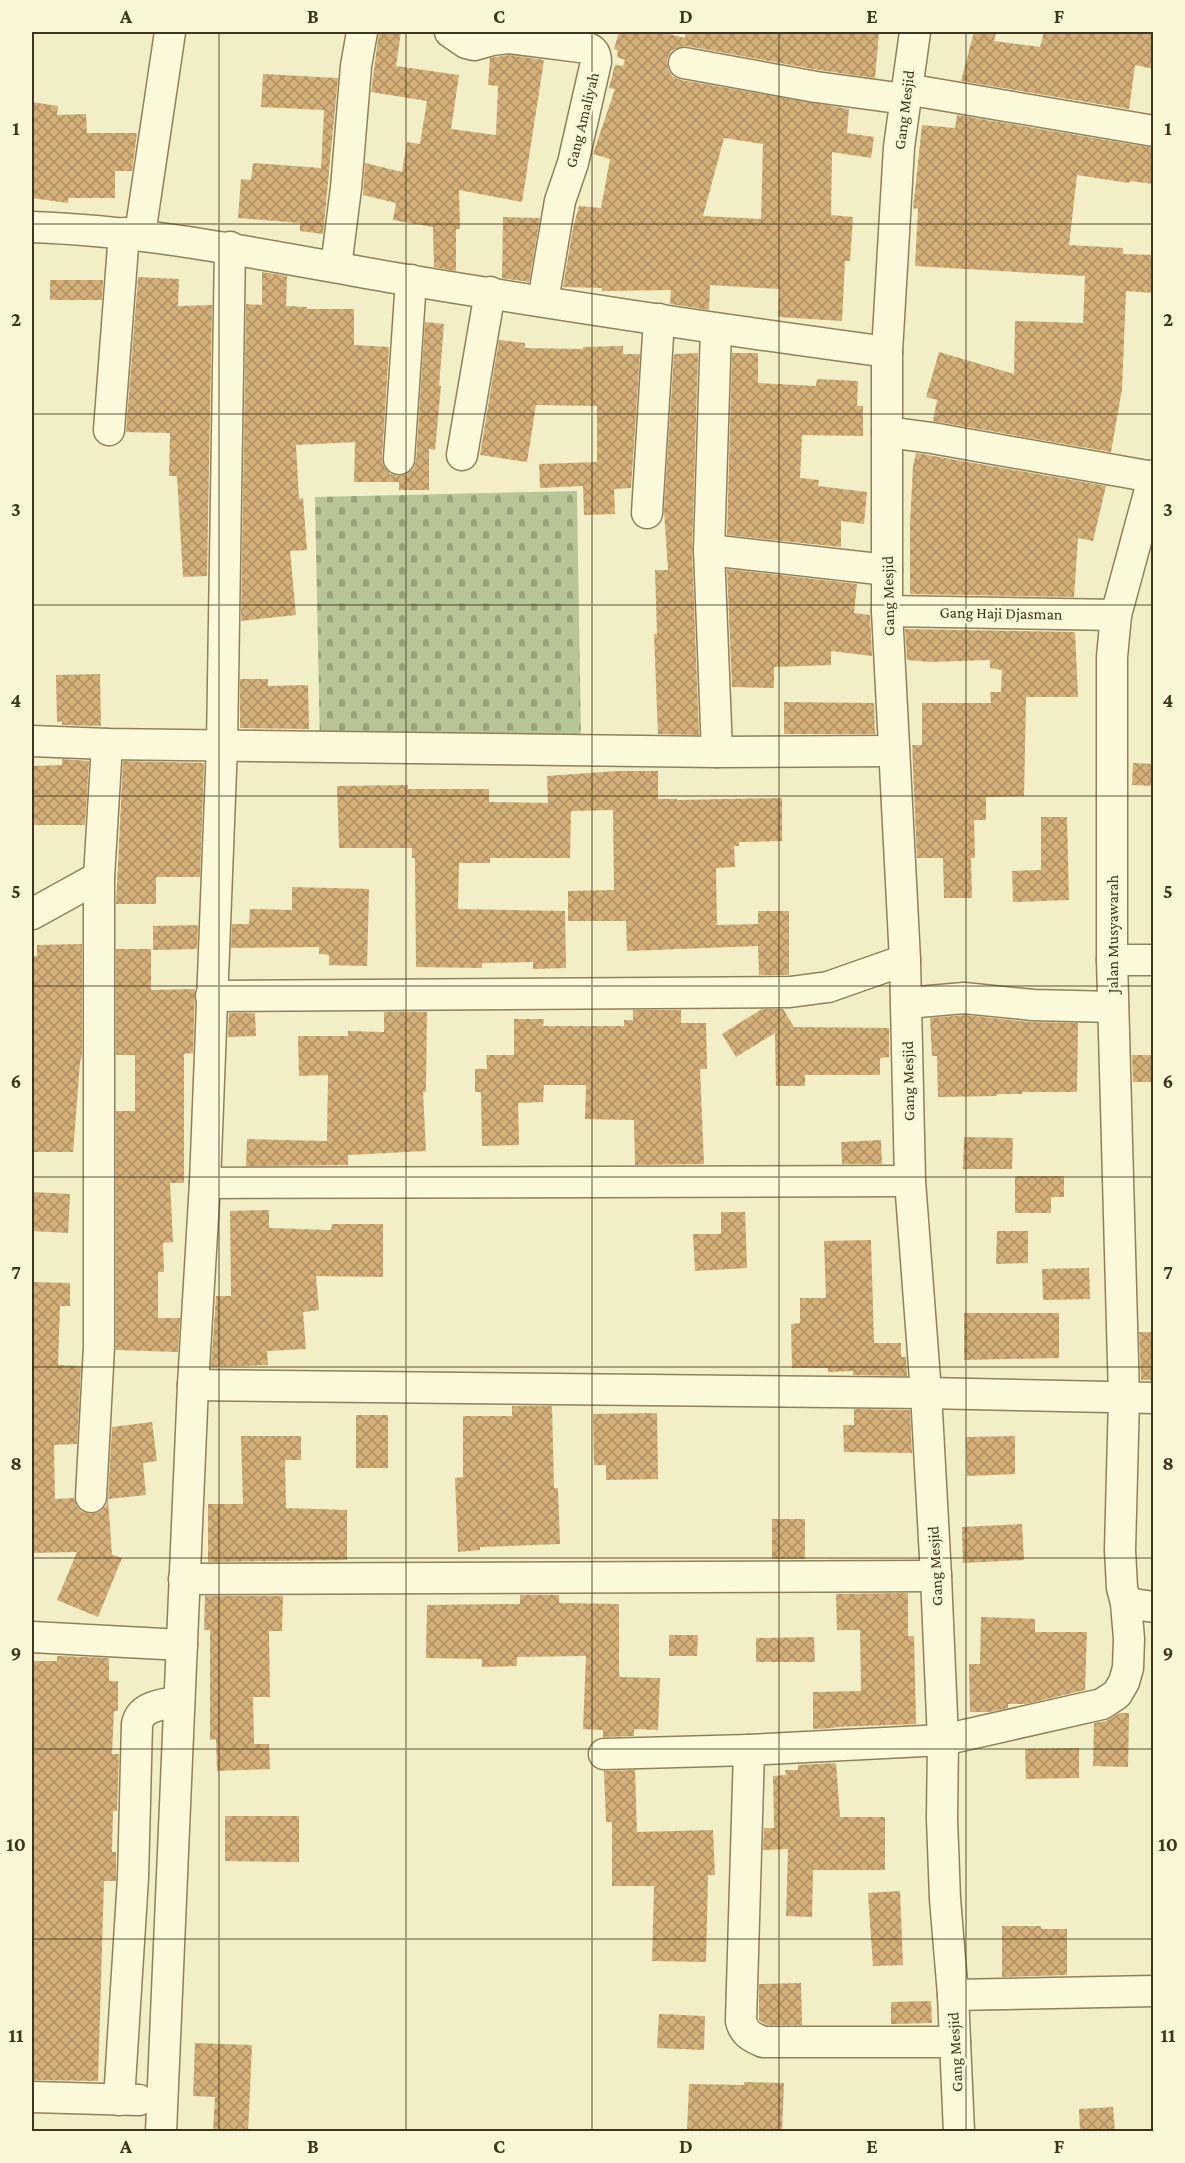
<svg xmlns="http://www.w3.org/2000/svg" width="1185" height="2163" viewBox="0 0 1185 2163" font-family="'Crimson Pro',serif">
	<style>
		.cemetery { fill: url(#cemetery-stones) }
		.building { fill: url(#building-cross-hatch); fill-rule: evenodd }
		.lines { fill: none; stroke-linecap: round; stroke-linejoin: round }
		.street-casing { stroke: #908159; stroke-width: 33 }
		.street { stroke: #fcf8da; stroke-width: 30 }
		.grid { fill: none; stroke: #3f341e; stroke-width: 1.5; stroke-opacity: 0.55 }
		.labels { text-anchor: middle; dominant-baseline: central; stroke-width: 5; stroke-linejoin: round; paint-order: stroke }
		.street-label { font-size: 16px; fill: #3f341e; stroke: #f9f6d6 }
		.neatline { fill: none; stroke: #3f341e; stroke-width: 2 }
		.grid-label { font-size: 20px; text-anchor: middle; font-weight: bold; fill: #3f341e }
	</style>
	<defs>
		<pattern id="cemetery-stones" width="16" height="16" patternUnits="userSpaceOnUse" patternTransform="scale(1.5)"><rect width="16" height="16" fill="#b8c697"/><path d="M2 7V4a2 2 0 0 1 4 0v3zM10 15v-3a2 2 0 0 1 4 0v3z" fill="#97a27b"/></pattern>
		<pattern id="building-cross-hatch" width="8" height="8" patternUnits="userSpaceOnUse" patternTransform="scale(1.5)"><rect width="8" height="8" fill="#d4b078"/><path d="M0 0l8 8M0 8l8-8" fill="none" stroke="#ad9062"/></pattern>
	</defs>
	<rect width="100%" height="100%" fill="#f2eec6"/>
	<polygon class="cemetery" points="577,491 581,741 320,746 315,497"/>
	<g class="building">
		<polygon points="379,32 401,32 396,66 459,75 451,129 496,135 498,86 488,85 490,58 508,55 544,60 522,202 459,190 460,229 456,229 456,271 434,267 433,227 393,220 396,203 363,195 365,163 402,172 407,142 420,144 427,101 371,92"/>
		<path d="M619,32H661L685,38L686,32H879L875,78L819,70L687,46L679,47L671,51L667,60L668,69L672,76L681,80L849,109L847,133L874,137L871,158L832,152L831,215L853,217L850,261H845L842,321L778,317L779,289L710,285L709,310L670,304L671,290L602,291V288L563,287L573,228L579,206L601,208L610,159L593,154L615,89L609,88L615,65L623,66L625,60L617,57L618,51L614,49ZM724,138L763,144L761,219L703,216Z"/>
		<polygon points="974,32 996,32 994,41 1040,47 1044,32 1154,32 1154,69 1135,65 1129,109 961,81"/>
		<polygon points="263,74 338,78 323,234 300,231 300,223 238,218 241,179 251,180 253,163 321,168 324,110 261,107"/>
		<polygon points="32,102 58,106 57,115 86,114 87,133 137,133 132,171 115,171 115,198 68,198 68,203 32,198"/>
		<polygon points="957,115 1154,148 1154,184 1130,181 1129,183 1077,175 1069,245 1123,248 1123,254 1154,255 1154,293 1126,291 1122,389 1111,452 933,421 937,400 926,397 939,352 1014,374 1015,321 1083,323 1085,276 915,266 918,208 913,209 922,125 955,128"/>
		<polygon points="503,217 540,218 529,282 502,278"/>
		<polygon points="262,272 287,276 286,306 307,307 307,309 354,309 354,345 389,347 382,458 384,467 390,474 397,476 406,475 413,469 416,461 425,322 444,324 439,386 441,386 435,450 429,449 429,490 399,490 399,482 354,482 355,442 296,445 299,499 303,498 307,550 290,551 296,615 241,621 246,304 262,305"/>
		<polygon points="138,277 179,279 178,306 212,305 207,576 183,577 177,476 169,476 170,433 126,432"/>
		<polygon points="50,280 103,280 102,300 50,300"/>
		<polygon points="499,340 525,343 525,348 583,349 583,347 623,346 623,354 640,354 631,488 614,489 615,514 584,515 583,486 540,488 539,464 597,462 597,406 536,405 527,462 480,455"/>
		<polygon points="698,353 692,551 699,735 658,734 654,634 657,634 655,570 668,570 664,510 674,354"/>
		<polygon points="732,353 758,353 758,383 816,386 817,379 858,381 857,406 863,406 863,436 802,435 800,478 819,480 818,486 867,492 864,524 841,521 841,547 727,535"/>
		<polygon points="916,453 1106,486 1093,541 1078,538 1074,597 910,594 910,524 913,466"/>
		<polygon points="727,569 857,584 854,613 870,615 872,656 831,651 831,665 774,667 774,688 732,687"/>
		<polygon points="905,629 1075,632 1078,697 1026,697 1024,796 986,797 986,820 974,820 975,858 971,858 972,898 944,898 943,858 917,858 912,745 922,745 922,703 991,703 990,692 1001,692 1002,670 990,668 990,660 930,662 907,660"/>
		<polygon points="100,674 101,726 62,725 62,721 57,722 56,675"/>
		<polygon points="240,679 268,679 268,686 308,685 309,729 240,728"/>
		<polygon points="784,702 874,703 875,734 784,734"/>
		<polygon points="62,759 89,761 85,825 32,825 32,766 62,765"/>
		<polygon points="123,761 204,763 200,877 156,877 156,904 116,904"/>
		<polygon points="1133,763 1154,764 1154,786 1132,785"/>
		<polygon points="617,771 658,771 658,799 677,799 677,800 782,798 782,841 739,842 739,846 734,846 735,867 716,868 717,925 758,924 758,911 789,911 789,975 759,975 758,946 627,951 626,921 568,921 568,891 614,890 613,810 571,811 570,858 490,858 490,863 459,863 458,909 565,911 566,968 533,969 533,962 482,963 482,968 416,967 415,858 412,858 412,848 339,848 337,786 408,785 408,789 489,789 489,802 548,803 547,776"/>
		<polygon points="1041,817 1067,817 1069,900 1013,902 1012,871 1041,870"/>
		<polygon points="292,887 369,889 367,966 329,965 329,955 319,954 319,947 231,948 232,924 249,924 250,909 292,910"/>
		<polygon points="198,925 197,949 153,950 153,926"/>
		<polygon points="82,944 82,1056 80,1062 73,1152 32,1152 32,956 37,956 37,945"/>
		<polygon points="116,949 151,949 151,990 195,989 193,1053 184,1054 184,1183 170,1183 173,1242 163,1243 164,1272 158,1272 158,1318 180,1318 178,1352 116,1350 116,1111 135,1111 135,1055 116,1055"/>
		<polygon points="762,1009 783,1009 794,1027 889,1028 889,1057 880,1058 880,1075 805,1075 805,1086 776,1086 775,1033 736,1057 722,1034"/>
		<polygon points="633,1010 681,1010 681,1023 706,1023 707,1069 700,1069 704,1164 635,1165 634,1120 585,1119 586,1085 544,1085 543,1102 518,1103 519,1145 482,1146 481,1092 475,1092 475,1069 487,1069 486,1055 514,1055 514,1019 544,1019 543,1026 624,1026 624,1020 633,1020"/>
		<polygon points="384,1012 427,1012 426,1092 423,1092 426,1151 348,1155 348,1165 246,1166 247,1139 327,1141 328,1075 299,1076 298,1036 348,1036 348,1031 384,1032"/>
		<polygon points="229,1013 255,1013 256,1036 228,1037"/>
		<polygon points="964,1015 1031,1022 1078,1023 1077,1092 1022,1092 1022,1094 997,1094 997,1096 938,1097 937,1056 932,1056 930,1018"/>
		<polygon points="1132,1055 1154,1055 1154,1082 1133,1082"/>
		<polygon points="964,1137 1013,1138 1012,1169 963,1169"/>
		<polygon points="881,1140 882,1164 842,1164 841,1142"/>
		<polygon points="1015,1176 1064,1176 1064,1197 1051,1197 1051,1213 1015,1213"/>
		<polygon points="32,1192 70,1194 68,1233 32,1231"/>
		<polygon points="269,1210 269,1228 331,1230 332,1224 383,1224 383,1277 316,1276 319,1310 303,1312 306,1349 267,1351 268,1365 211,1367 216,1296 231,1296 230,1211"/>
		<polygon points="721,1212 745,1212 747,1268 695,1271 693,1234 721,1234"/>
		<polygon points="997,1231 1028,1231 1028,1263 996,1264"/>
		<polygon points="871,1240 874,1343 901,1343 901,1357 906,1357 907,1376 853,1375 853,1371 828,1372 828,1368 792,1368 791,1324 800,1323 800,1298 826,1298 824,1241"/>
		<polygon points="1089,1268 1090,1299 1043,1300 1042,1269"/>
		<polygon points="32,1282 70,1283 70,1306 60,1306 58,1365 81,1366 77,1444 54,1445 55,1499 74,1498 76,1505 82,1512 91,1514 99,1512 106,1506 108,1498 112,1427 152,1422 157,1461 143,1463 146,1495 108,1499 112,1555 122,1558 98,1617 57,1600 77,1552 32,1553"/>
		<polygon points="964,1313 1059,1313 1059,1358 964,1360"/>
		<polygon points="1139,1332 1154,1332 1154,1380 1141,1380"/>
		<polygon points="512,1406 552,1406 554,1488 558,1488 560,1544 480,1547 480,1550 458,1552 455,1478 463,1477 463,1416 512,1416"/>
		<polygon points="854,1409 910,1410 912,1453 844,1452 843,1425 854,1425"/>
		<polygon points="657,1413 658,1479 606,1480 606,1465 594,1465 593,1414"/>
		<rect x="356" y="1415" width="32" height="53"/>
		<polygon points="241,1436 301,1436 301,1460 285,1460 286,1508 347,1510 347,1560 208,1562 208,1504 243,1504"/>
		<polygon points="1015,1436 1015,1474 967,1476 966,1437"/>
		<rect x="772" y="1519" width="33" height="40"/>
		<polygon points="1022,1524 1024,1560 963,1563 962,1527"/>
		<polygon points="908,1593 908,1636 914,1636 916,1724 834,1727 835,1728 813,1729 813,1692 861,1691 860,1630 837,1630 836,1594"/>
		<polygon points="520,1595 559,1595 559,1603 619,1604 619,1675 620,1677 660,1678 658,1730 634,1729 634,1736 603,1737 603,1730 583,1729 586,1656 517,1657 517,1666 482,1667 482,1659 426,1658 427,1605 520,1604"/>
		<polygon points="205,1596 283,1596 282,1631 269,1631 270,1697 253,1697 254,1744 269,1744 270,1769 217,1771 216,1739 210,1740 210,1630 204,1630"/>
		<polygon points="981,1617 1035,1619 1035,1632 1087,1632 1085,1690 1026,1704 1008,1704 1008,1708 989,1712 970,1712 969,1664 980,1664"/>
		<polygon points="669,1635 698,1635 697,1656 669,1656"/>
		<polygon points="814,1637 815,1662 756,1662 756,1638"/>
		<polygon points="57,1656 109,1658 109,1681 118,1681 118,1711 114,1711 112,1754 119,1754 117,1811 113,1811 112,1852 116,1852 116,1881 104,1881 98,2081 32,2080 32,1661 57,1661"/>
		<polygon points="1120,1713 1129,1713 1128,1767 1093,1766 1094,1723 1106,1721"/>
		<polygon points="1079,1748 1079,1778 1026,1779 1025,1749"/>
		<polygon points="836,1763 840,1817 885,1817 885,1870 813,1870 812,1917 786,1916 788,1849 763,1850 764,1828 774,1828 773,1776 786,1775 785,1770 798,1770 798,1765"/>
		<polygon points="635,1770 637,1832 713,1830 715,1875 708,1875 706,1962 652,1961 654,1886 612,1886 612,1822 606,1822 604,1771"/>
		<polygon points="225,1816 299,1816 299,1862 225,1861"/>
		<polygon points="900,1891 903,1965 873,1966 868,1893"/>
		<polygon points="1002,1926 1041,1926 1041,1929 1067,1929 1067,1975 1002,1977"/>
		<polygon points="801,1983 802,2025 767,2025 759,2020 759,1984"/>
		<polygon points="931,2001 932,2023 891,2024 891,2002"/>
		<polygon points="659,2014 705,2016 704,2050 657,2048"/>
		<polygon points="195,2043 252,2045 248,2132 213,2132 215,2097 193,2096"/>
		<polygon points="744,2082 784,2083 782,2132 687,2132 689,2084 744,2085"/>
		<polygon points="1113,2107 1115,2132 1080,2132 1079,2109"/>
	</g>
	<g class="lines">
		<g class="street-casing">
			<g id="street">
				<path d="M450,32L466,43L474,45L492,40L508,38L588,48C595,51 596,55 596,62L573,163L560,201L543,301"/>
				<polyline points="915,32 899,147 887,352 887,611 905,960 910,1181 926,1393 936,1576 943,1740 942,1819 945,1899 953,1995 959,2132"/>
				<polyline points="684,63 816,87 905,99"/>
				<polyline points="906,89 1154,131"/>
				<path d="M32,227C155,231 273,257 395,278C558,305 723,330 887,352"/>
				<polyline points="140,234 170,32"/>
				<polyline points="336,267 346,188 356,66 362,32"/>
				<polyline points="716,329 709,550 717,752"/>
				<polyline points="109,430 124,233"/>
				<polyline points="887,432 932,438 1153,477"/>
				<polyline points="462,455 490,292"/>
				<polyline points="399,459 411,280"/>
				<polyline points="647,513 659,319"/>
				<polyline points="709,550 887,570"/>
				<polyline points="887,611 1116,615"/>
				<polyline points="32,741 107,744 717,752 894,751"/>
				<polyline points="32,914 99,877"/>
				<polyline points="1112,960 1154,960"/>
				<polyline points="211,996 790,992 828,987 905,960"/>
				<polyline points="907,1003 964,998 1033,1005 1113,1007"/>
				<polyline points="205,1183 910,1181"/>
				<polyline points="193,1385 926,1393 1154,1398"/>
				<polyline points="91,1497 99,1347 99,877 107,744"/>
				<polyline points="184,1579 936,1576"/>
				<polyline points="1126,1603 1154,1607"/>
				<polyline points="32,1637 182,1645"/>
				<polyline points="604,1754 749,1750"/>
				<polyline points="953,1995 1154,1991"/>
				<path d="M955,2042H763C751,2037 744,2033 741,2021L749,1750L943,1740L1102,1704L1117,1694L1124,1682L1128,1668L1129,1639L1126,1603L1122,1588L1120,1550L1124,1398L1112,960V657L1116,615L1154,475"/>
				<polyline points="32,2097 139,2100"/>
				<path d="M119,2100L133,1878L137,1724C141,1705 163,1705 179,1701"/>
				<polyline points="161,2132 193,1385 205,1183 222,745 230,247"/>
			</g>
		</g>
		<use href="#street" class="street"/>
	</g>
	<path class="grid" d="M219,32V2132M406,32V2132M592,32V2132M779,32V2132M966,32V2132M32,224H1154M32,414H1154M32,605H1154M32,796H1154M32,986H1154M32,1177H1154M32,1367H1154M32,1558H1154M32,1749H1154M32,1939H1154"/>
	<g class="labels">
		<g class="street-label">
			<text transform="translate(904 110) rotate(-83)">Gang Mesjid</text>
			<text transform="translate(582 120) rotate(-76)">Gang Amaliyah</text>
			<text transform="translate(888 596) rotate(-91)">Gang Mesjid</text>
			<text transform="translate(1001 613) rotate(1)">Gang Haji Djasman</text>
			<text transform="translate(1112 934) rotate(-90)">Jalan Musyawarah</text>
			<text transform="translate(908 1081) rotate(-91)">Gang Mesjid</text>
			<text transform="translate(935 1566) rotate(-93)">Gang Mesjid</text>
			<text transform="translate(955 2052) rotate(-93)">Gang Mesjid</text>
		</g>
	</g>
	<rect width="1185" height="2163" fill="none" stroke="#f9f6d6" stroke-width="66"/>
	<rect x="33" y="33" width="1119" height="2097" class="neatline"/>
	<g class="grid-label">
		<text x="126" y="23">A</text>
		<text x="313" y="23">B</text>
		<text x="499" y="23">C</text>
		<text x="686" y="23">D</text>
		<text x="872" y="23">E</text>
		<text x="1059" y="23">F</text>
		<text x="16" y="135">1</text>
		<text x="1168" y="135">1</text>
		<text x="16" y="326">2</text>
		<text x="1168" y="326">2</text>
		<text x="16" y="516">3</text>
		<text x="1168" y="516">3</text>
		<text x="16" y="707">4</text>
		<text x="1168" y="707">4</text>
		<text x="16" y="898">5</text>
		<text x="1168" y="898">5</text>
		<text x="16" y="1088">6</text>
		<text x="1168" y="1088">6</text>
		<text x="16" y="1279">7</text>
		<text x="1168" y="1279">7</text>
		<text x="16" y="1470">8</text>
		<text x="1168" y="1470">8</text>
		<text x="16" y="1660">9</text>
		<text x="1168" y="1660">9</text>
		<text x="16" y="1851">10</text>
		<text x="1168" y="1851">10</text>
		<text x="16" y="2042">11</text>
		<text x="1168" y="2042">11</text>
		<text x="126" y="2153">A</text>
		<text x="313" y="2153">B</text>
		<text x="499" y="2153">C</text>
		<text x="686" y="2153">D</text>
		<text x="872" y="2153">E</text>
		<text x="1059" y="2153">F</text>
	</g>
</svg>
